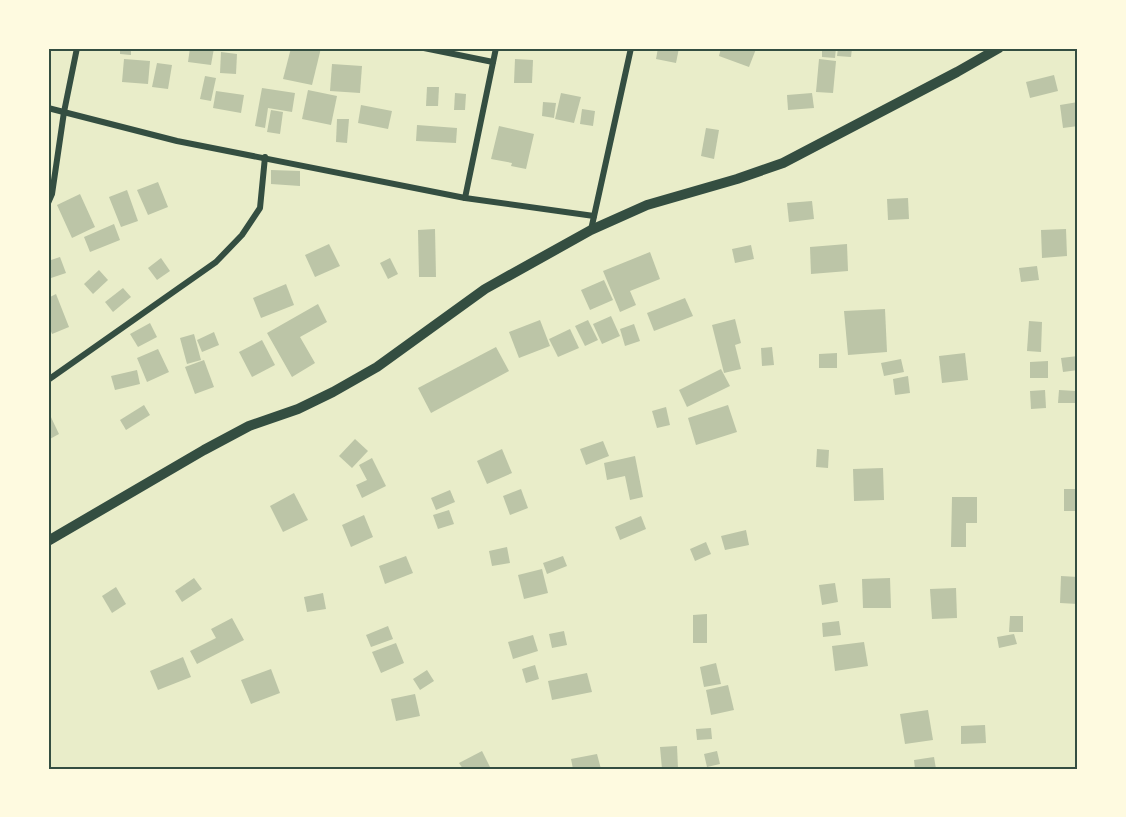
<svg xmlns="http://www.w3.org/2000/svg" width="1126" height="817" viewBox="0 0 1126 817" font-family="Roboto,sans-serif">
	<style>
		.building { fill: #bcc5a7 }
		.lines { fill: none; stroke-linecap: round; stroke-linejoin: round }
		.minor { stroke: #344e41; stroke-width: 6 }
		.tertiary { stroke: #344e41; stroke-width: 10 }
		.neatline { fill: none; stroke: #344e41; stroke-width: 2 }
	</style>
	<rect width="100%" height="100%" fill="#e9edc9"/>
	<g class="building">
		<polygon points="120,48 131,48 131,55 120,54"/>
		<polygon points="190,48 214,48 211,65 188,62"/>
		<polygon points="291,48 321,48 312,85 283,79"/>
		<polygon points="658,48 679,48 676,63 656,59"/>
		<polygon points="721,48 754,48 756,49 749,67 719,56"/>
		<polygon points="822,48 836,48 835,58 822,57"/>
		<polygon points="838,48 852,48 851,57 837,56"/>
		<polygon points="221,52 237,54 236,74 220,73"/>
		<polygon points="124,59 150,61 148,84 122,82"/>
		<polygon points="515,59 533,60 532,83 514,83"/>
		<polygon points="819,59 836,61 833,93 816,92"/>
		<polygon points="157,63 172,65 168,89 152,87"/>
		<polygon points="332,64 362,66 360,93 330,91"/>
		<polygon points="1054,75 1058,91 1030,98 1026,82"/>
		<polygon points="205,76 216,78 211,101 200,99"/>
		<polygon points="427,87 439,87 438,106 426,106"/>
		<polygon points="262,88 295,93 292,112 268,108 265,128 255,126"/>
		<polygon points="308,90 337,96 331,125 302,119"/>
		<polygon points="216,91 244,95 241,113 213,108"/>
		<polygon points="455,93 466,94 465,110 454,110"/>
		<polygon points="561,93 581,97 574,123 555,119"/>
		<polygon points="812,93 814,108 788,110 787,95"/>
		<polygon points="543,102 556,103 554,118 542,116"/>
		<polygon points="1078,102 1078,126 1063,128 1060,105"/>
		<polygon points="361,105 392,111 388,129 358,123"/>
		<polygon points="582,109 595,111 593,126 580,124"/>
		<polygon points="271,110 283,112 280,134 267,132"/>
		<polygon points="337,119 349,119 347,143 336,142"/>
		<polygon points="417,125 457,128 456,143 416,141"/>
		<polygon points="499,126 534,134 526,169 511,166 512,163 491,159"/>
		<polygon points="706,128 719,130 714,159 701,156"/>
		<polygon points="271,170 300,171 300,186 271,184"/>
		<polygon points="158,182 168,207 148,215 137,190"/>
		<polygon points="127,190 138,221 121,227 109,197"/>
		<polygon points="80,194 95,227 72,238 57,205"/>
		<polygon points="908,198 909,219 888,220 887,199"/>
		<polygon points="812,201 814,219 789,222 787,203"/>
		<polygon points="114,224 120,240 90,252 84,237"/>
		<polygon points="435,229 436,277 419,277 418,230"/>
		<polygon points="1066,229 1067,256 1042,258 1041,230"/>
		<polygon points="329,244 340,266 315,277 305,255"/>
		<polygon points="847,244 848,271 811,274 810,247"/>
		<polygon points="751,245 754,259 735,263 732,249"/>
		<polygon points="650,252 660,279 630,291 636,305 620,312 603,271"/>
		<polygon points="60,257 66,273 48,279 48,261"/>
		<polygon points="161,258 170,271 157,280 148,268"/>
		<polygon points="390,258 398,274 388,279 380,263"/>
		<polygon points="1037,266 1039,280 1021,282 1019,268"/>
		<polygon points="99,270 108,280 93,294 84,284"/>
		<polygon points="604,280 613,300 590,310 581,290"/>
		<polygon points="286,284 294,305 261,318 253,298"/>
		<polygon points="123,288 131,297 113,312 105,302"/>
		<polygon points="56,294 69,327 52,334 48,324 48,298"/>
		<polygon points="685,298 693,316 654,331 647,313"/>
		<polygon points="318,304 327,322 300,337 315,363 292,377 267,333"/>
		<polygon points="885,309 887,352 848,355 844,311"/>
		<polygon points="611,316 620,336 602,344 593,324"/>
		<polygon points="735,319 741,343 735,345 741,369 724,373 712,325"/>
		<polygon points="540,320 550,346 519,358 509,332"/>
		<polygon points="588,320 598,340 585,346 575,326"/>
		<polygon points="1029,321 1042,322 1041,352 1027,351"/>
		<polygon points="150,323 157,337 138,347 130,334"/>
		<polygon points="634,324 640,341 625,346 620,329"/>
		<polygon points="570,329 579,348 558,357 549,339"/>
		<polygon points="214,332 219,345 202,352 197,340"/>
		<polygon points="194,334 201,360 187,364 180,338"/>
		<polygon points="262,340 275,365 252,377 239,352"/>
		<polygon points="496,347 509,371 431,413 418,388"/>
		<polygon points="772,347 774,365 762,366 761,348"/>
		<polygon points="158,349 169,372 147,382 137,358"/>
		<polygon points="837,353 837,368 819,368 819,354"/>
		<polygon points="965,353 968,380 942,383 939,356"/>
		<polygon points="1078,356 1078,370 1063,372 1061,358"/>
		<polygon points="901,359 904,372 884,376 881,363"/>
		<polygon points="204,360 214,387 195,394 185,367"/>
		<polygon points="1048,361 1048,378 1030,378 1030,362"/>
		<polygon points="721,369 730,386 687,407 679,390"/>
		<polygon points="137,370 140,384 115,390 111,376"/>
		<polygon points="908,376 910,393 895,395 893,379"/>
		<polygon points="1045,390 1046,408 1031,409 1030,391"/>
		<polygon points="1059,390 1076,391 1075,403 1058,403"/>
		<polygon points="144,405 150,415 126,430 120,420"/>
		<polygon points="728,405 737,432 696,445 688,418"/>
		<polygon points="666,407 670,425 657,428 652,411"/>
		<polygon points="48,411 59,434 48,440"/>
		<polygon points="355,439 368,451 352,468 339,456"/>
		<polygon points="603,441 609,456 586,465 580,449"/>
		<polygon points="502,449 512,473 487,484 477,461"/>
		<polygon points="817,449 829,450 828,468 816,467"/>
		<polygon points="635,456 643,497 630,500 625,476 607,480 604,463"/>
		<polygon points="372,458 386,486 362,498 356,485 367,480 359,465"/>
		<polygon points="883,468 884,500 854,501 853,469"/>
		<polygon points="521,489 528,508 510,515 503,496"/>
		<rect x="1064" y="489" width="14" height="22"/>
		<polygon points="450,490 455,502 436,510 431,498"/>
		<polygon points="294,493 308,520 283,532 270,506"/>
		<polygon points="952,497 977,497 977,523 966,523 966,547 951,547"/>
		<polygon points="449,510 454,524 438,529 433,515"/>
		<polygon points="364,515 373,537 351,547 342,525"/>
		<polygon points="641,516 646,529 620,540 615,527"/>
		<polygon points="746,530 749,545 725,550 721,536"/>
		<polygon points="706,542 711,554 695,561 690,549"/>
		<polygon points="507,547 510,563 492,566 489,551"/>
		<polygon points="406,556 413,573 385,584 379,566"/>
		<polygon points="563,556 567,566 547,574 543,563"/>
		<polygon points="542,569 548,593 524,599 518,575"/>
		<polygon points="1061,576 1078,577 1078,604 1060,603"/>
		<polygon points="194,578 202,589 182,602 175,591"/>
		<polygon points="890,578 891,608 863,608 862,579"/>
		<polygon points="835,583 838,602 822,605 819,585"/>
		<polygon points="116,587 126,604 112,613 102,596"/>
		<polygon points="956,588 957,618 932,619 930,589"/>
		<polygon points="323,593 326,609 307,612 304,597"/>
		<polygon points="707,614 707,643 693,643 693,615"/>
		<polygon points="1010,616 1023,616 1023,632 1009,632"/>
		<polygon points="232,618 244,640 197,664 190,651 216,638 211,629"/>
		<polygon points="839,621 841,635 823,637 822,623"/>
		<polygon points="388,626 393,639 371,647 366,635"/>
		<polygon points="564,631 567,645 552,648 549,634"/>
		<polygon points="1014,634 1017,644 999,648 997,637"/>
		<polygon points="533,635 538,651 513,659 508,642"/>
		<polygon points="864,642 868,666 835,671 832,646"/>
		<polygon points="396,643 404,663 381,673 372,652"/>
		<polygon points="183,657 191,677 158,690 150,671"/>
		<polygon points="716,663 721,684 704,687 700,667"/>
		<polygon points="535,665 539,679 526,683 522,669"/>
		<polygon points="271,669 280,693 251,704 241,680"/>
		<polygon points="427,670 434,681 420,690 413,679"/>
		<polygon points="587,673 592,692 552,700 548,681"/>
		<polygon points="728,685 734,710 711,715 706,690"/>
		<polygon points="415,694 420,716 396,721 391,699"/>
		<polygon points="928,710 933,740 905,744 900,714"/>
		<polygon points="985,725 986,743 961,744 961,726"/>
		<polygon points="711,728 712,739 697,740 696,729"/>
		<polygon points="677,746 678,769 662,769 660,747"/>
		<polygon points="482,751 491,769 463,769 459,763"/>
		<polygon points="717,751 720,764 707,767 704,754"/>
		<polygon points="597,754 601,769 573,769 571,759"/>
		<polygon points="934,757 936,769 915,769 914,760"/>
	</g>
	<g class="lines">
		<g class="minor">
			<polyline points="424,48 493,62"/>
			<polyline points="48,108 177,141 465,198 594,216"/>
			<polyline points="465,198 496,48"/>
			<polyline points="48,203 52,194 64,112 77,48"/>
			<polyline points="591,230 631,48"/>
			<polyline points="48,380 216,262 242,235 260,208 265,157"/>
		</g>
		<polyline class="tertiary" points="48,541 204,450 249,426 298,409 333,392 377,367 485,289 591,230 647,205 737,179 783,163 957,72 999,48"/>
	</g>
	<rect width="1126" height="817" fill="none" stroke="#fefae0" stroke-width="99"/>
	<rect x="50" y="50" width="1026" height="718" class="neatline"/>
</svg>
